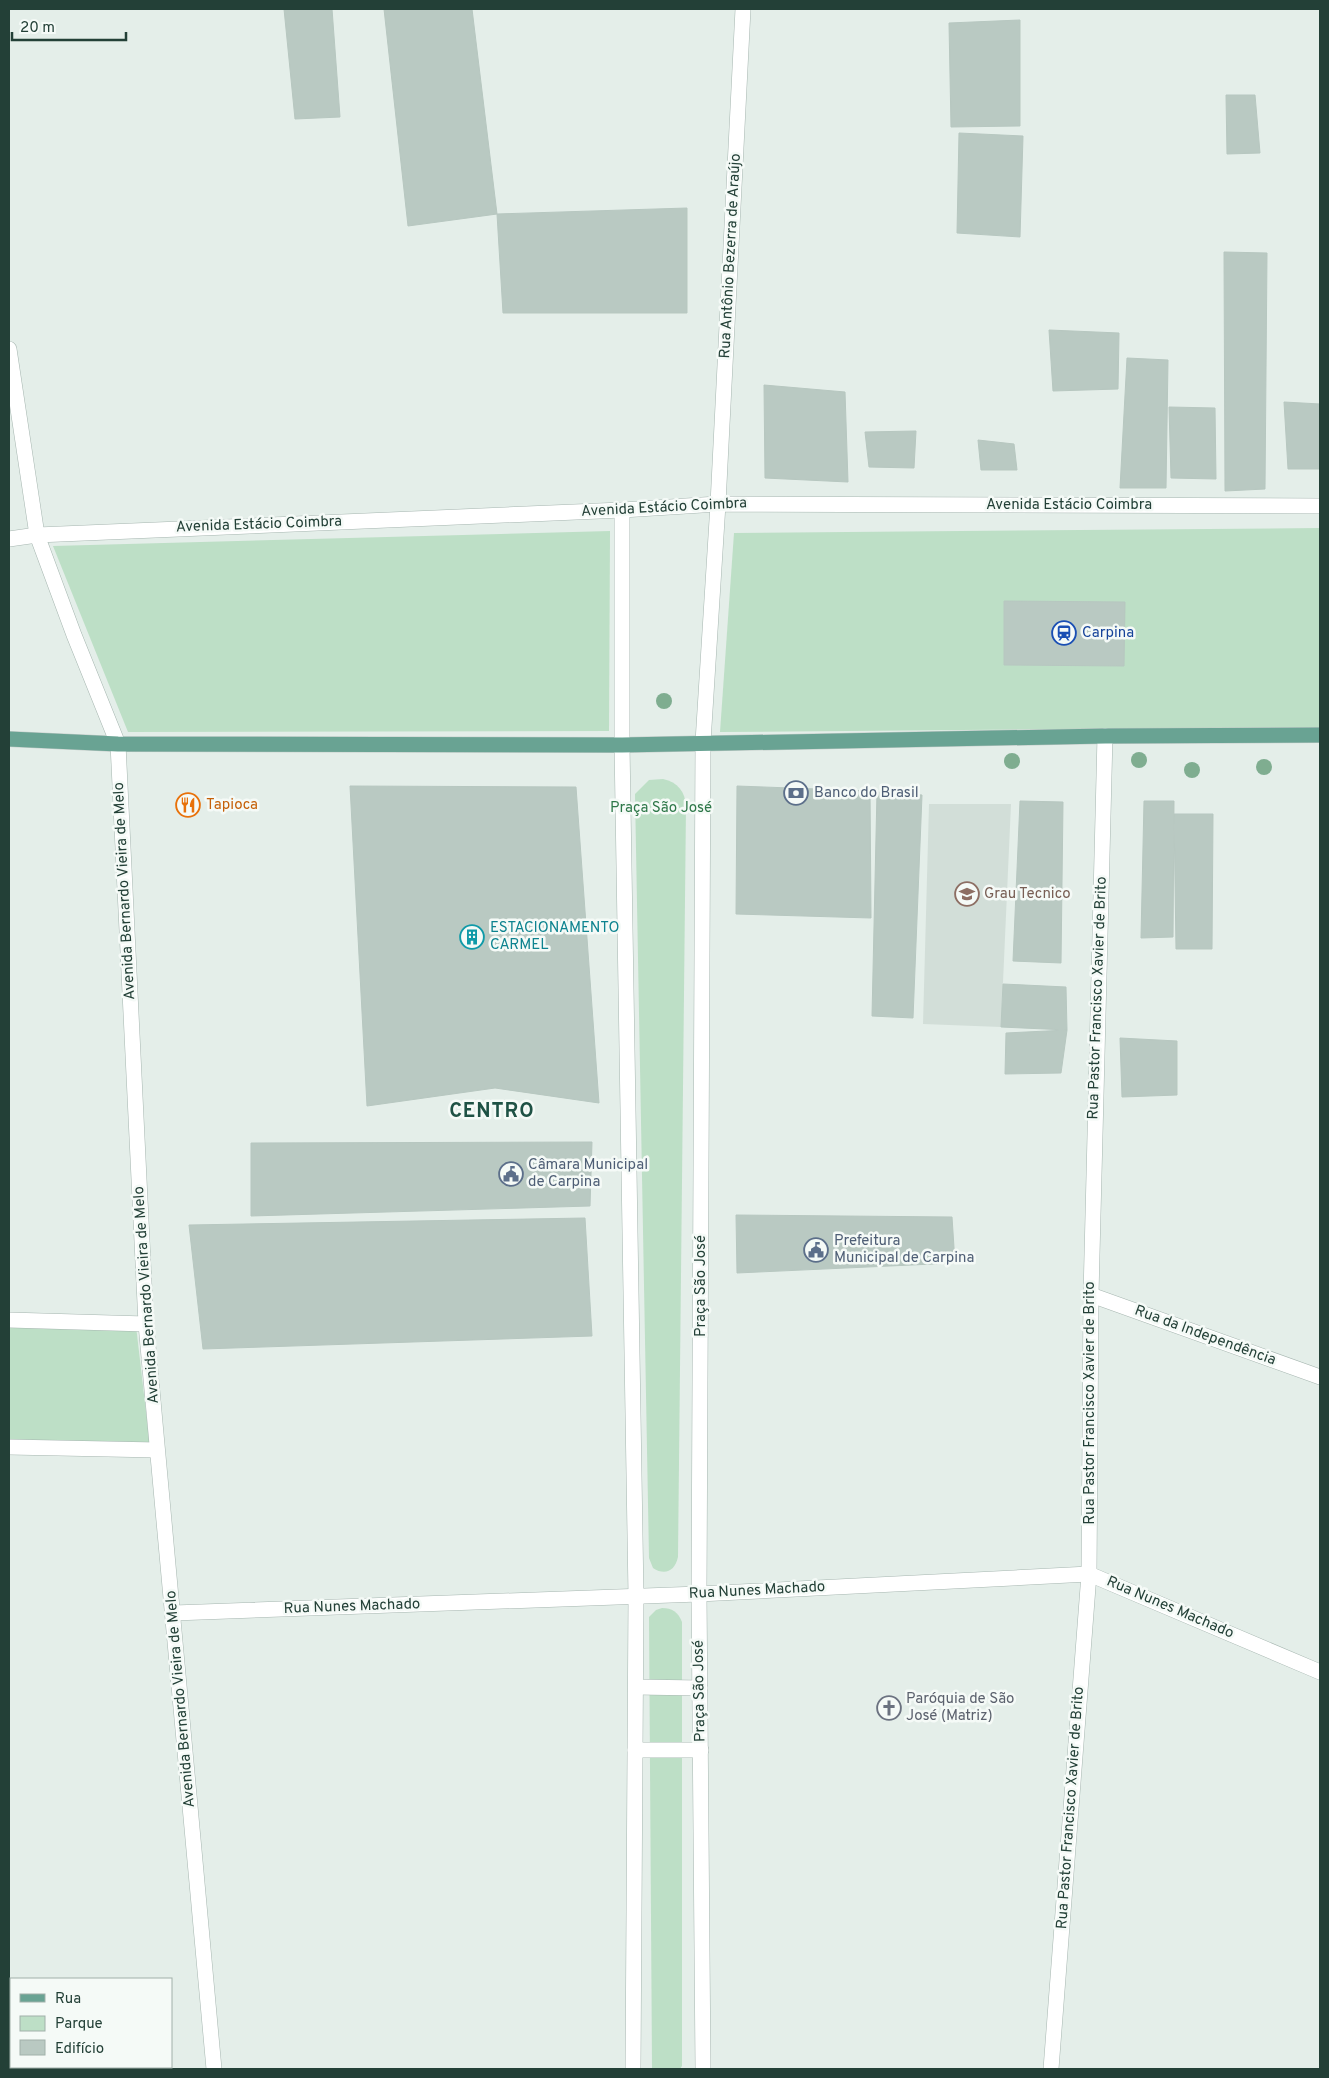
<svg xmlns="http://www.w3.org/2000/svg" width="1329" height="2078" viewBox="0 0 1329 2078" font-family="Overpass,sans-serif">
	<style>
		.built { fill: #d2ded8 }
		.green { fill: #bddfc6 }
		.building { fill: #b9c9c2; stroke: #b7c7c0 }
		.lines { fill: none; stroke-linecap: round; stroke-linejoin: round }
		.minor-casing { stroke: #a6b6b0; stroke-width: 16 }
		.major-casing { stroke: #c1cac7; stroke-width: 16 }
		.minor { stroke: #fff; stroke-width: 15 }
		.major { stroke: #69a393; stroke-width: 15 }
		.tree { fill: #7fad90 }
		.labels { text-anchor: middle; dominant-baseline: central; stroke-width: 5; stroke-linejoin: round; paint-order: stroke }
		.street-label { font-size: 15px; fill: #234037; stroke: #f5faf7 }
		.transit-label { font-size: 15px; fill: #164399; stroke: #f5faf7; text-anchor: start }
		.service-label { font-size: 15px; fill: #4e5e75; stroke: #f5faf7; text-anchor: start }
		.food-label { font-size: 15px; fill: #c56008; stroke: #f5faf7; text-anchor: start }
		.park-label { font-size: 15px; fill: #2d7748; stroke: #f5faf7 }
		.education-label { font-size: 15px; fill: #785e54; stroke: #f5faf7; text-anchor: start }
		.culture-label { font-size: 15px; fill: #0d838f; stroke: #f5faf7; text-anchor: start }
		.worship-label { font-size: 15px; fill: #5b616d; stroke: #f5faf7; text-anchor: start }
		.district-label { font-size: 20px; font-weight: bold; letter-spacing: 1px; fill: #1f5245; stroke: #f5faf7 }
	</style>
	<rect width="100%" height="100%" fill="#e4eee9"/>
	<polygon class="built" points="929,804 1011,804 1001,1027 923,1024"/>
	<g class="green">
		<polygon points="1320,528 1320,727 720,732 734,533"/>
		<polygon points="610,531 609,731 128,732 53,546"/>
		<path d="M663,779C678,782 685,792 686,806L678,1557C675,1571 665,1576 653,1568L649,1558L635,794L649,780Z"/>
		<polygon points="9,1323 136,1326 150,1446 9,1443"/>
		<path d="M662,1608C672,1608 678,1612 682,1622V2066L680,2069L652,2068L649,1617L656,1610Z"/>
	</g>
	<g class="building">
		<polygon points="284,9 332,9 340,117 295,119"/>
		<polygon points="384,9 472,9 497,214 408,226"/>
		<polygon points="1020,20 1020,126 951,127 949,23"/>
		<polygon points="1226,95 1255,95 1260,153 1227,154"/>
		<polygon points="959,133 1023,136 1020,237 957,233"/>
		<polygon points="687,208 687,313 503,313 497,214"/>
		<polygon points="1224,252 1267,253 1265,489 1225,491"/>
		<polygon points="1049,330 1119,333 1118,389 1053,391"/>
		<polygon points="1127,358 1168,360 1166,488 1120,488"/>
		<polygon points="764,385 845,392 848,482 765,478"/>
		<polygon points="1284,402 1320,404 1320,469 1288,469"/>
		<polygon points="1169,407 1215,408 1216,479 1171,478"/>
		<polygon points="916,431 914,468 869,467 865,432"/>
		<polygon points="978,440 1014,444 1017,470 981,470"/>
		<polygon points="1004,601 1125,602 1124,666 1004,665"/>
		<polygon points="350,786 576,787 599,1103 495,1088 367,1106"/>
		<polygon points="737,786 870,791 871,918 736,914"/>
		<polygon points="877,792 922,795 913,1018 872,1016"/>
		<polygon points="1020,801 1063,802 1061,963 1013,961"/>
		<polygon points="1144,801 1174,801 1173,937 1141,938"/>
		<polygon points="1174,814 1213,814 1212,949 1176,949"/>
		<polygon points="1003,984 1066,987 1067,1030 1001,1027"/>
		<polygon points="1067,1030 1061,1073 1005,1074 1006,1033"/>
		<polygon points="1120,1038 1177,1041 1177,1095 1122,1097"/>
		<polygon points="592,1142 590,1206 251,1216 251,1143"/>
		<polygon points="736,1215 952,1217 955,1263 737,1273"/>
		<polygon points="585,1218 592,1336 203,1349 189,1225"/>
	</g>
	<g class="lines">
		<g class="minor-casing">
			<g id="minor">
				<polyline points="9,349 37,535 74,635 118,744 146,1324 214,2069"/>
				<polyline points="622,510 622,745 636,1596 633,2069"/>
				<polyline points="9,539 37,535 622,510 718,504 1320,506"/>
				<polyline points="1091,1295 1320,1377"/>
				<polyline points="9,1320 146,1324"/>
				<polyline points="9,1447 157,1450"/>
				<polyline points="174,1613 699,1594 1089,1574 1320,1672"/>
				<polyline points="636,1687 700,1688"/>
				<polyline points="635,1750 701,1750"/>
				<polyline points="703,2069 699,1594 703,742 718,504 743,9"/>
				<polyline points="1051,2069 1089,1574 1091,1295 1105,736"/>
			</g>
		</g>
		<g class="major-casing">
			<polyline id="major" points="9,739 118,744 622,745 1105,736 1320,735"/>
		</g>
		<use href="#minor" class="minor"/>
		<use href="#major" class="major"/>
	</g>
	<g class="tree">
		<circle cx="664" cy="701" r="8"/>
		<circle cx="1139" cy="760" r="8"/>
		<circle cx="1012" cy="761" r="8"/>
		<circle cx="1264" cy="767" r="8"/>
		<circle cx="1192" cy="770" r="8"/>
	</g>
	<defs>
		<g id="station-ring" transform="scale(1.25)"><circle r="9.5" fill="#f5faf7" stroke="#1a4fb4" stroke-width="1.5"/><path d="M-3-6H3Q5-6 5-4V2Q5 4 3 4L4.5 6H3L1.5 4h-3L-3 6H-4.5L-3 4Q-5 4-5 2V-4Q-5-6-3-6ZM-3.5-4v3h7v-3ZM-3.5 1v1.5H-2V1ZM2 1v1.5H3.5V1Z" fill="#1a4fb4"/></g>
		<g id="bank-ring" transform="scale(1.25)"><circle r="9.5" fill="#f5faf7" stroke="#5c6f8a" stroke-width="1.5"/><path d="M-6-4H6V4H-6ZM0-2.3a2.3 2.3 0 1 0 0 4.6a2.3 2.3 0 1 0 0-4.6Z" fill="#5c6f8a"/></g>
		<g id="restaurant-ring" transform="scale(1.25)"><circle r="9.5" fill="#f5faf7" stroke="#e8710a" stroke-width="1.5"/><path d="M-5-6h1v4h1v-4h1v4h1v-4h1v5L-1.5 .5V6h-2V.5L-5-1ZM5-6V6H3V1.5H1.5Q1.5-4 5-6Z" fill="#e8710a"/></g>
		<g id="university-ring" transform="scale(1.25)"><circle r="9.5" fill="#f5faf7" stroke="#8d6e63" stroke-width="1.5"/><path d="M0-5L7-2L0 1L-7-2ZM-4 1L0 2.5L4 1V4Q0 6-4 4Z" fill="#8d6e63"/></g>
		<g id="building-ring" transform="scale(1.25)"><circle r="9.5" fill="#f5faf7" stroke="#0f9aa8" stroke-width="1.5"/><path d="M-4-6H4V6H1V3H-1V6H-4ZM-2.5-4.3h1.7v1.8h-1.7ZM.8-4.3h1.7v1.8H.8ZM-2.5-1h1.7V.8h-1.7ZM.8-1h1.7V.8H.8Z" fill="#0f9aa8"/></g>
		<g id="civic-ring" transform="scale(1.25)"><circle r="9.5" fill="#f5faf7" stroke="#5c6f8a" stroke-width="1.5"/><path d="M-.6-6.5H3V-4.5H.6V-3L4-1V1h2V6H-6V1h2V-1L-.6-3ZM-1.2 2.5V6h2.4V2.5Z" fill="#5c6f8a"/></g>
		<g id="church-ring" transform="scale(1.25)"><circle r="9.5" fill="#f5faf7" stroke="#6b7280" stroke-width="1.5"/><path d="M-1.2-6h2.4v3.5h3.3v2.4h-3.3V6h-2.4V-.1h-3.3v-2.4h3.3Z" fill="#6b7280"/></g>
	</defs>
	<g fill-rule="evenodd">
		<use href="#station-ring" x="1064" y="633"/>
		<use href="#bank-ring" x="796" y="793"/>
		<use href="#restaurant-ring" x="188" y="805"/>
		<use href="#university-ring" x="967" y="894"/>
		<use href="#building-ring" x="472" y="937"/>
		<use href="#civic-ring" x="511" y="1174"/>
		<use href="#civic-ring" x="816" y="1250"/>
		<use href="#church-ring" x="889" y="1708"/>
	</g>
	<g class="labels">
		<g class="street-label">
			<text transform="translate(731 256) rotate(-87)">Rua Antônio Bezerra de Araújo</text>
			<text x="1069" y="505">Avenida Estácio Coimbra</text>
			<text transform="translate(664 508) rotate(-3)">Avenida Estácio Coimbra</text>
			<text transform="translate(259 525) rotate(-2)">Avenida Estácio Coimbra</text>
			<text transform="translate(125 891) rotate(-93)">Avenida Bernardo Vieira de Melo</text>
			<text transform="translate(1098 998) rotate(-88)">Rua Pastor Francisco Xavier de Brito</text>
			<text transform="translate(701 1286) rotate(-90)">Praça São José</text>
			<text transform="translate(147 1295) rotate(-94)">Avenida Bernardo Vieira de Melo</text>
			<text transform="translate(1205 1336) rotate(20)">Rua da Independência</text>
			<text transform="translate(1090 1403) rotate(-90)">Rua Pastor Francisco Xavier de Brito</text>
			<text transform="translate(757 1591) rotate(-3)">Rua Nunes Machado</text>
			<text transform="translate(352 1607) rotate(-2)">Rua Nunes Machado</text>
			<text transform="translate(1170 1608) rotate(23)">Rua Nunes Machado</text>
			<text transform="translate(700 1691) rotate(-91)">Praça São José</text>
			<text transform="translate(181 1699) rotate(-95)">Avenida Bernardo Vieira de Melo</text>
			<text transform="translate(1071 1808) rotate(-86)">Rua Pastor Francisco Xavier de Brito</text>
		</g>
		<g class="transit-label">
			<text x="1082" y="633">Carpina</text>
		</g>
		<g class="service-label">
			<text x="814" y="793">Banco do Brasil</text>
			<text x="528" y="1165">Câmara Municipal<tspan x="528" dy="17">de Carpina</tspan></text>
			<text x="834" y="1241">Prefeitura<tspan x="834" dy="17">Municipal de Carpina</tspan></text>
		</g>
		<g class="food-label">
			<text x="206" y="805">Tapioca</text>
		</g>
		<g class="park-label">
			<text x="661" y="808">Praça São José</text>
		</g>
		<g class="education-label">
			<text x="984" y="894">Grau Tecnico</text>
		</g>
		<g class="culture-label">
			<text x="490" y="928">ESTACIONAMENTO<tspan x="490" dy="17">CARMEL</tspan></text>
		</g>
		<g class="worship-label">
			<text x="906" y="1699">Paróquia de São<tspan x="906" dy="17">José (Matriz)</tspan></text>
		</g>
		<g class="district-label">
			<text x="492" y="1112">CENTRO</text>
		</g>
	</g>
	<rect width="1329" height="2078" fill="none" stroke="#234037" stroke-width="20"/>
	<rect x="10" y="1978" width="162" height="90" fill="#f5faf7" stroke="#a1b0aa"/>
	<rect x="20" y="1994" width="25" height="8" fill="#69a393" stroke="#a1b0aa"/>
	<text x="55" y="2003" font-size="15" fill="#234037">Rua</text>
	<rect x="20" y="2016" width="25" height="15" fill="#bddfc6" stroke="#a1b0aa"/>
	<text x="55" y="2028" font-size="15" fill="#234037">Parque</text>
	<rect x="20" y="2040" width="25" height="15" fill="#b9c9c2" stroke="#a1b0aa"/>
	<text x="55" y="2053" font-size="15" fill="#234037">Edifício</text>
	<path d="M12 32v8h114v-8" fill="none" stroke="#234037" stroke-width="2.5"/>
	<text x="20" y="32" font-size="15" fill="#234037" stroke="#f5faf7" stroke-width="4" paint-order="stroke">20 m</text>
</svg>
